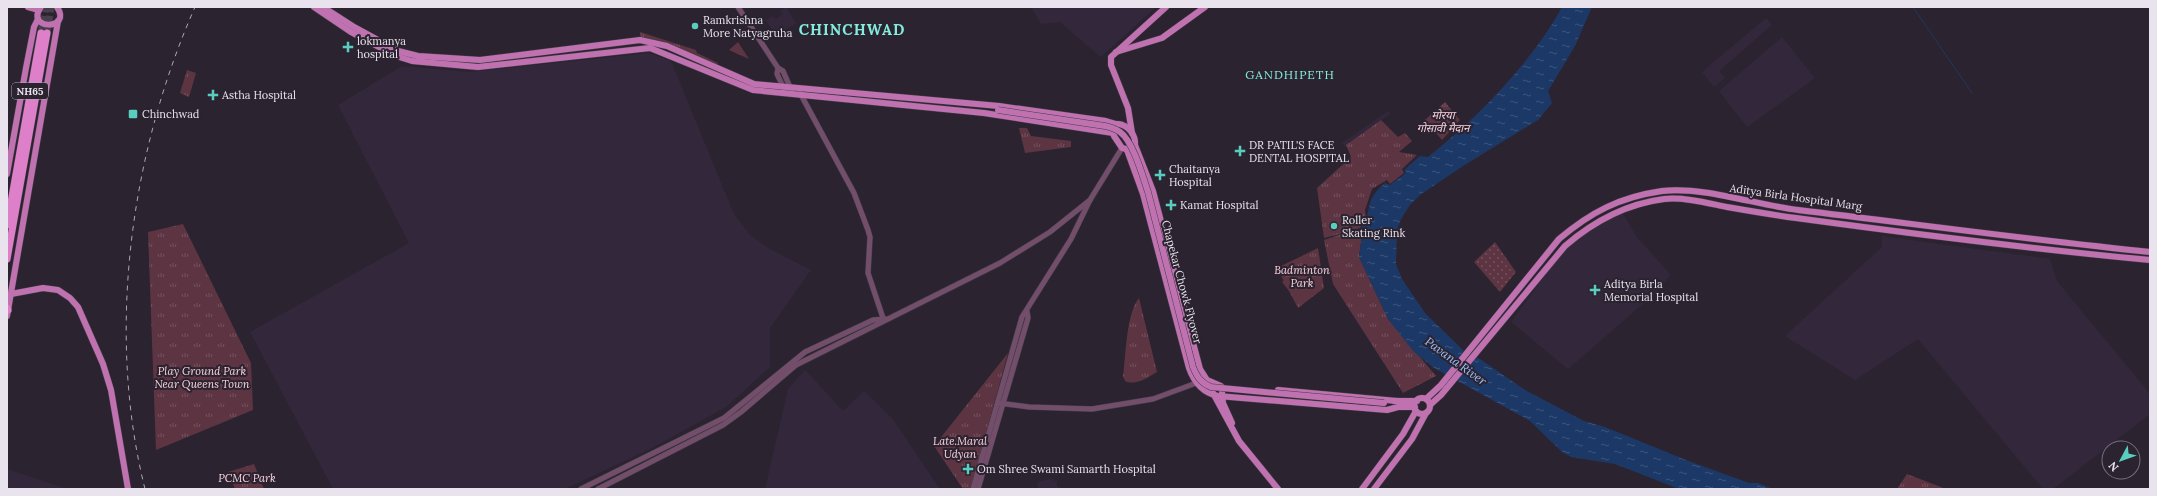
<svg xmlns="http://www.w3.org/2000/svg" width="2157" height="496" viewBox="0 0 2157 496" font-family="Lora,'Noto Sans Devanagari',serif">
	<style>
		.built { fill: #33283b }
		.grass { fill: url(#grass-dots) }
		.park { fill: url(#park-tufts) }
		.pitch { fill: #5d3441 }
		.water { fill: url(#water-ripples) }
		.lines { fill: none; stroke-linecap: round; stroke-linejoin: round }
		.stream { stroke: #1c3866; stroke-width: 1 }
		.highway-tunnel { stroke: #47404c; stroke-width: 7; stroke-dasharray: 7 3.5; stroke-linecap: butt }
		.minor-casing { stroke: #453e4a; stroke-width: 6 }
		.major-casing { stroke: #453e4a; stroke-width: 7 }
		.highway-casing { stroke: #453e4a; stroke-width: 8 }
		.minor { stroke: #734e6b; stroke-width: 5 }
		.major { stroke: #bf72af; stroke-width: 6 }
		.highway { stroke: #dd80c9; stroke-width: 7 }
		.rail { stroke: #ada7b2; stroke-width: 1; stroke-dasharray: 5 5; stroke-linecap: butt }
		.major-bridge-casing { stroke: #453e4a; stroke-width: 7; stroke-linecap: butt }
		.major-bridge { stroke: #bf72af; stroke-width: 6 }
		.poi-dot { fill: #59cebe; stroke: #2b2330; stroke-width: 1.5 }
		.labels { text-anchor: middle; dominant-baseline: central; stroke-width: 4; stroke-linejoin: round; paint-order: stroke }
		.shield { fill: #2b2330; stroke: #afa9b4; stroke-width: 1 }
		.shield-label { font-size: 10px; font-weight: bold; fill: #e8e3ec }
		.poi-label { font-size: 11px; fill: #e8e3ec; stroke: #2b2330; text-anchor: start }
		.park-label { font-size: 11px; font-style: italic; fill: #fbd3de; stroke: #2b2330 }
		.street-label { font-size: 11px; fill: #e8e3ec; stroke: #2b2330 }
		.neighbourhood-label { font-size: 12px; letter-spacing: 1px; fill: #84ecdd; stroke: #2b2330 }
		.water-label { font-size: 12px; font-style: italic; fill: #9ac0fb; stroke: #2b2330 }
		.district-label { font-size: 15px; font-weight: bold; letter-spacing: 1px; fill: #84ecdd; stroke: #2b2330 }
	</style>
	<defs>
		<pattern id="grass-dots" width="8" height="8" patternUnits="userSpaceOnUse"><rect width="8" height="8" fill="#5d3441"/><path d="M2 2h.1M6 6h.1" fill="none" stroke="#74515d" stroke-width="1.8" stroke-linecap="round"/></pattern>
		<pattern id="park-tufts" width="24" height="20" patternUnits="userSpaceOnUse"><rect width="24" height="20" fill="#5d3441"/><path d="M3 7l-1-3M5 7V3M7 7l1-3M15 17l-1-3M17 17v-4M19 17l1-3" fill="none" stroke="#74515d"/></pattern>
		<pattern id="water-ripples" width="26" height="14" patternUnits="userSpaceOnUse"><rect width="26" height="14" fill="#1c3866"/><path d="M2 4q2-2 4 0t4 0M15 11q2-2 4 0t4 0" fill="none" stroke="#3d557c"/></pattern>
	</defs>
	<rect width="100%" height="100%" fill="#2b2330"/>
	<g class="built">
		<polygon points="786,7 796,23 776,36 766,20 773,16 775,19 782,15 780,11"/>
		<polygon points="1031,7 1156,7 1101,57 1060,22 1041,24"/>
		<polygon points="1766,18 1772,25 1719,71 1725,78 1714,87 1702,72"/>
		<polygon points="1782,37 1815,78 1747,127 1719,91"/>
		<polygon points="649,53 671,61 734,214 749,234 768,248 811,270 770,328 770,367 726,407 652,448 565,489 333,489 250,332 409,243 338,105 402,66 470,72"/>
		<polygon points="1388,111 1390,114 1344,146 1342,143"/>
		<polygon points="1623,214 1637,237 1671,275 1651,297 1568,369 1511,322 1556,260 1572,244 1598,223"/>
		<polygon points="1882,236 2050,259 2057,281 2150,394 2150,414 2053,489 2043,489 1918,339 1855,380 1785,336 1882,247"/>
		<polygon points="805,370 843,411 864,391 892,418 940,489 765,489 788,389"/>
		<polygon points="7,469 67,489 7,489"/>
		<polygon points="1052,479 1054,481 1057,480 1057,486 1063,489 1038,489 1037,484 1040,481"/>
	</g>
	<polygon class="grass" points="1495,242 1516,272 1500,292 1474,262"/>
	<g class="park">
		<polygon points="640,32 696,50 697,53 718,63 716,67 658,42 641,40"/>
		<polygon points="738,42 749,59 729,50"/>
		<polygon points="187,70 196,73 189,97 180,93"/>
		<polygon points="1445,102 1460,120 1442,140 1425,120"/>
		<polygon points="1381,120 1398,137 1405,133 1412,141 1399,152 1417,155 1402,169 1404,173 1390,184 1387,180 1372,189 1365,210 1366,219 1360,228 1354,230 1362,234 1359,257 1388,319 1436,376 1403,393 1333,284 1324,240 1348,232 1324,238 1317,188 1351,157 1346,145"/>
		<polygon points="1019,128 1027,128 1031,136 1071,141 1071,147 1025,153"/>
		<polygon points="183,224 251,363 253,410 156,450 148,232"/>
		<polygon points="1318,248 1324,288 1298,308 1277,268"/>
		<path d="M1139,298L1157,372C1147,378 1136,386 1125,381L1123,376C1126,355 1126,314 1139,298Z"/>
		<polygon points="1008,353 971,489 963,489 934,446"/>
		<polygon points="254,464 264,489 235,489 228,472"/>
		<polygon points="1907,474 1946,489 1897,489"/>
	</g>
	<g class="pitch">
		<path d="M1335,220H1340L1342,224C1339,230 1332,234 1327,229V223Z"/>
		<polygon points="1304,266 1321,290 1300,305 1282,282"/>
	</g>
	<path class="water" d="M1562,7H1592L1575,46L1548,91L1552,103L1538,120L1463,166L1420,195L1410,205L1401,219L1397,230L1396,264L1402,279L1425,313L1464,351L1480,359L1525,390L1584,421L1605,427L1686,460L1749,483H1758L1773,489H1679L1615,464L1571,457L1562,452L1530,421L1434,368L1414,352L1388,319L1359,257L1363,231L1361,228C1374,211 1362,202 1385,183L1390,185L1406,173L1404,170L1420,156L1428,157C1477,118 1532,62 1562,7Z"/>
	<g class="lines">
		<polyline class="stream" points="1913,7 1972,93"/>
		<g class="highway-tunnel">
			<polyline points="41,33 46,7"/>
			<polyline points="47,33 51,7"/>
		</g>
		<g class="minor-casing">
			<g id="minor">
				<polyline points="738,7 778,68 783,71 793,94"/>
				<polyline points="778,68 777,74 786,93"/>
				<polyline points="800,93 854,193 868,230 870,237 868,273 884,321"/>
				<polyline points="998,403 1029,407 1092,409 1153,399 1199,382"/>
				<polyline points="581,489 724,418 805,352 873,320 886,319"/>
				<polyline points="598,489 723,425 741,412 796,365 1000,263 1050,232 1090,200"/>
				<polyline points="973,489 1022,317 1071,239 1090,200 1122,148"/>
				<polyline points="978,489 1028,318 1027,311"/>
			</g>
		</g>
		<g class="major-casing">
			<g id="major">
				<polyline points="28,7 39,10"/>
				<path d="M41,7C24,30 73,31 57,7"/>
				<polyline points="314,7 351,32 396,56 412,61 478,67 650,48 753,90 984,113 1113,133"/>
				<polyline points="323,7 354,27 398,51 418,56 480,60 640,40 667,46 754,84 999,106 1106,121 1116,124"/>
				<polyline points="1116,52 1162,38 1205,7"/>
				<path d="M1118,124C1128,125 1136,135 1135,145L1131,150L1122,148L1114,136L1113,129Z"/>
				<polyline points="1132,133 1128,108 1111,65 1111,57 1166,7"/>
				<polyline points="1135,145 1153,191 1200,369 1207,380 1221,386"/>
				<path d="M1127,150L1143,194L1189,368C1194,382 1203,393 1218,396L1387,410L1398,407H1415"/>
				<polyline points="7,174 26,68 34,27 38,19"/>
				<polyline points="11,294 43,288 58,290 70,298 78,307 103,364 111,390 128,489"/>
				<polyline points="7,316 58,21"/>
				<polyline points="1278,390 1397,401"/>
				<polyline points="1222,392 1223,403 1232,423"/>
				<polyline points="1213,393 1239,441 1278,489"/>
				<circle cx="1422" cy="406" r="8"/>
				<path d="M1426,399L1441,385L1559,239C1591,212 1620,197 1662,191C1703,186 1756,205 1798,210C1915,224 2032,240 2150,252"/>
				<polyline points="1394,401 1417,401"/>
				<path d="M1430,405L1441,395L1565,246C1594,221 1625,204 1664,199C1685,197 1707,203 1727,207C1750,211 1773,215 1796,218C1914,234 2032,249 2150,260"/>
				<polyline points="1362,489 1403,434 1416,411"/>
				<polyline points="1374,489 1412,439 1426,413"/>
			</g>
		</g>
		<g class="highway-casing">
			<g id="highway">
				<polyline points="7,225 41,33"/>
				<polyline points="7,259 47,33"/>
				<polyline points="7,308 8,310"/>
			</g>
		</g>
		<use href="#minor" class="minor"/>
		<use href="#major" class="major"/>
		<use href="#highway" class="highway"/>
		<path class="rail" d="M145,489C106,333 130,154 195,7"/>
		<g class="major-bridge-casing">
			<path id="major-bridge" d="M998,110L1105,126C1110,127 1116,129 1120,132C1133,141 1143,177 1148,192L1193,367C1197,377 1201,383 1211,387L1384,403"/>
		</g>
		<use href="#major-bridge" class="major-bridge"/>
	</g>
	<g class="poi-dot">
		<circle cx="695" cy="26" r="4"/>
		<path d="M346 41h4v4h4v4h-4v4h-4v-4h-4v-4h4z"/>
		<path d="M211 89h4v4h4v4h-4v4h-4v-4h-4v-4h4z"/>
		<rect x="128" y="109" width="10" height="10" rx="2"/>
		<path d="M1238 145h4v4h4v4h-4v4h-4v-4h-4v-4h4z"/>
		<path d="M1158 169h4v4h4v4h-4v4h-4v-4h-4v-4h4z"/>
		<path d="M1169 199h4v4h4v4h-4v4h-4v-4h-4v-4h4z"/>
		<circle cx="1334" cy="226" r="4"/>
		<path d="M1593 284h4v4h4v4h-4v4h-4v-4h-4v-4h4z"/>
		<path d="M966 463h4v4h4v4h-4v4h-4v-4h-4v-4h4z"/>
	</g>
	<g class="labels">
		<rect class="shield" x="12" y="83" width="36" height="16" rx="3"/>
		<g class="shield-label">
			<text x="30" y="91">NH65</text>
		</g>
		<g class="poi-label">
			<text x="703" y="20">Ramkrishna<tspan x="703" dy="13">More Natyagruha</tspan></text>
			<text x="357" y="41">lokmanya<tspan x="357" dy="13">hospital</tspan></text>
			<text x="222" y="95">Astha Hospital</text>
			<text x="142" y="114">Chinchwad</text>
			<text x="1249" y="145">DR PATIL'S FACE<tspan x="1249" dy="13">DENTAL HOSPITAL</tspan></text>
			<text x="1169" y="169">Chaitanya<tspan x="1169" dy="13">Hospital</tspan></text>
			<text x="1180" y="205">Kamat Hospital</text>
			<text x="1342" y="220">Roller<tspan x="1342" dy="13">Skating Rink</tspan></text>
			<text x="1604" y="284">Aditya Birla<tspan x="1604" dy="13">Memorial Hospital</tspan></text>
			<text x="977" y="469">Om Shree Swami Samarth Hospital</text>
		</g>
		<g class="park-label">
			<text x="1443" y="115">मोरया<tspan x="1443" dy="13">गोसावी मैदान</tspan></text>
			<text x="1302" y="270">Badminton<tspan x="1302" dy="13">Park</tspan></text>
			<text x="202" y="371">Play Ground Park<tspan x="202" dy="13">Near Queens Town</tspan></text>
			<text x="960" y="441">Late.Maral<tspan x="960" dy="13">Udyan</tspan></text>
			<text x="247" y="478">PCMC Park</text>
		</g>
		<g class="street-label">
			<text transform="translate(1796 197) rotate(8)">Aditya Birla Hospital Marg</text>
			<text transform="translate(1182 282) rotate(75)">Chapekar Chowk Flyover</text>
		</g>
		<g class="neighbourhood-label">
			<text x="1290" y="74">GANDHIPETH</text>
		</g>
		<g class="water-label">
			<text transform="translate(1456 361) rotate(36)">Pavana River</text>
		</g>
		<g class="district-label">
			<text x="852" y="29">CHINCHWAD</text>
		</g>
	</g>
	<rect width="2157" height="496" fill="none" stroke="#e8e3ec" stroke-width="16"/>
	<g transform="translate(2121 460) rotate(229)"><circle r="19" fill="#2b2330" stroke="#77707b"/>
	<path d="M0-3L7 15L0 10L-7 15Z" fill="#59cebe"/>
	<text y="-6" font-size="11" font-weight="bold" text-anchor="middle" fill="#e8e3ec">N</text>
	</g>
</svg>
